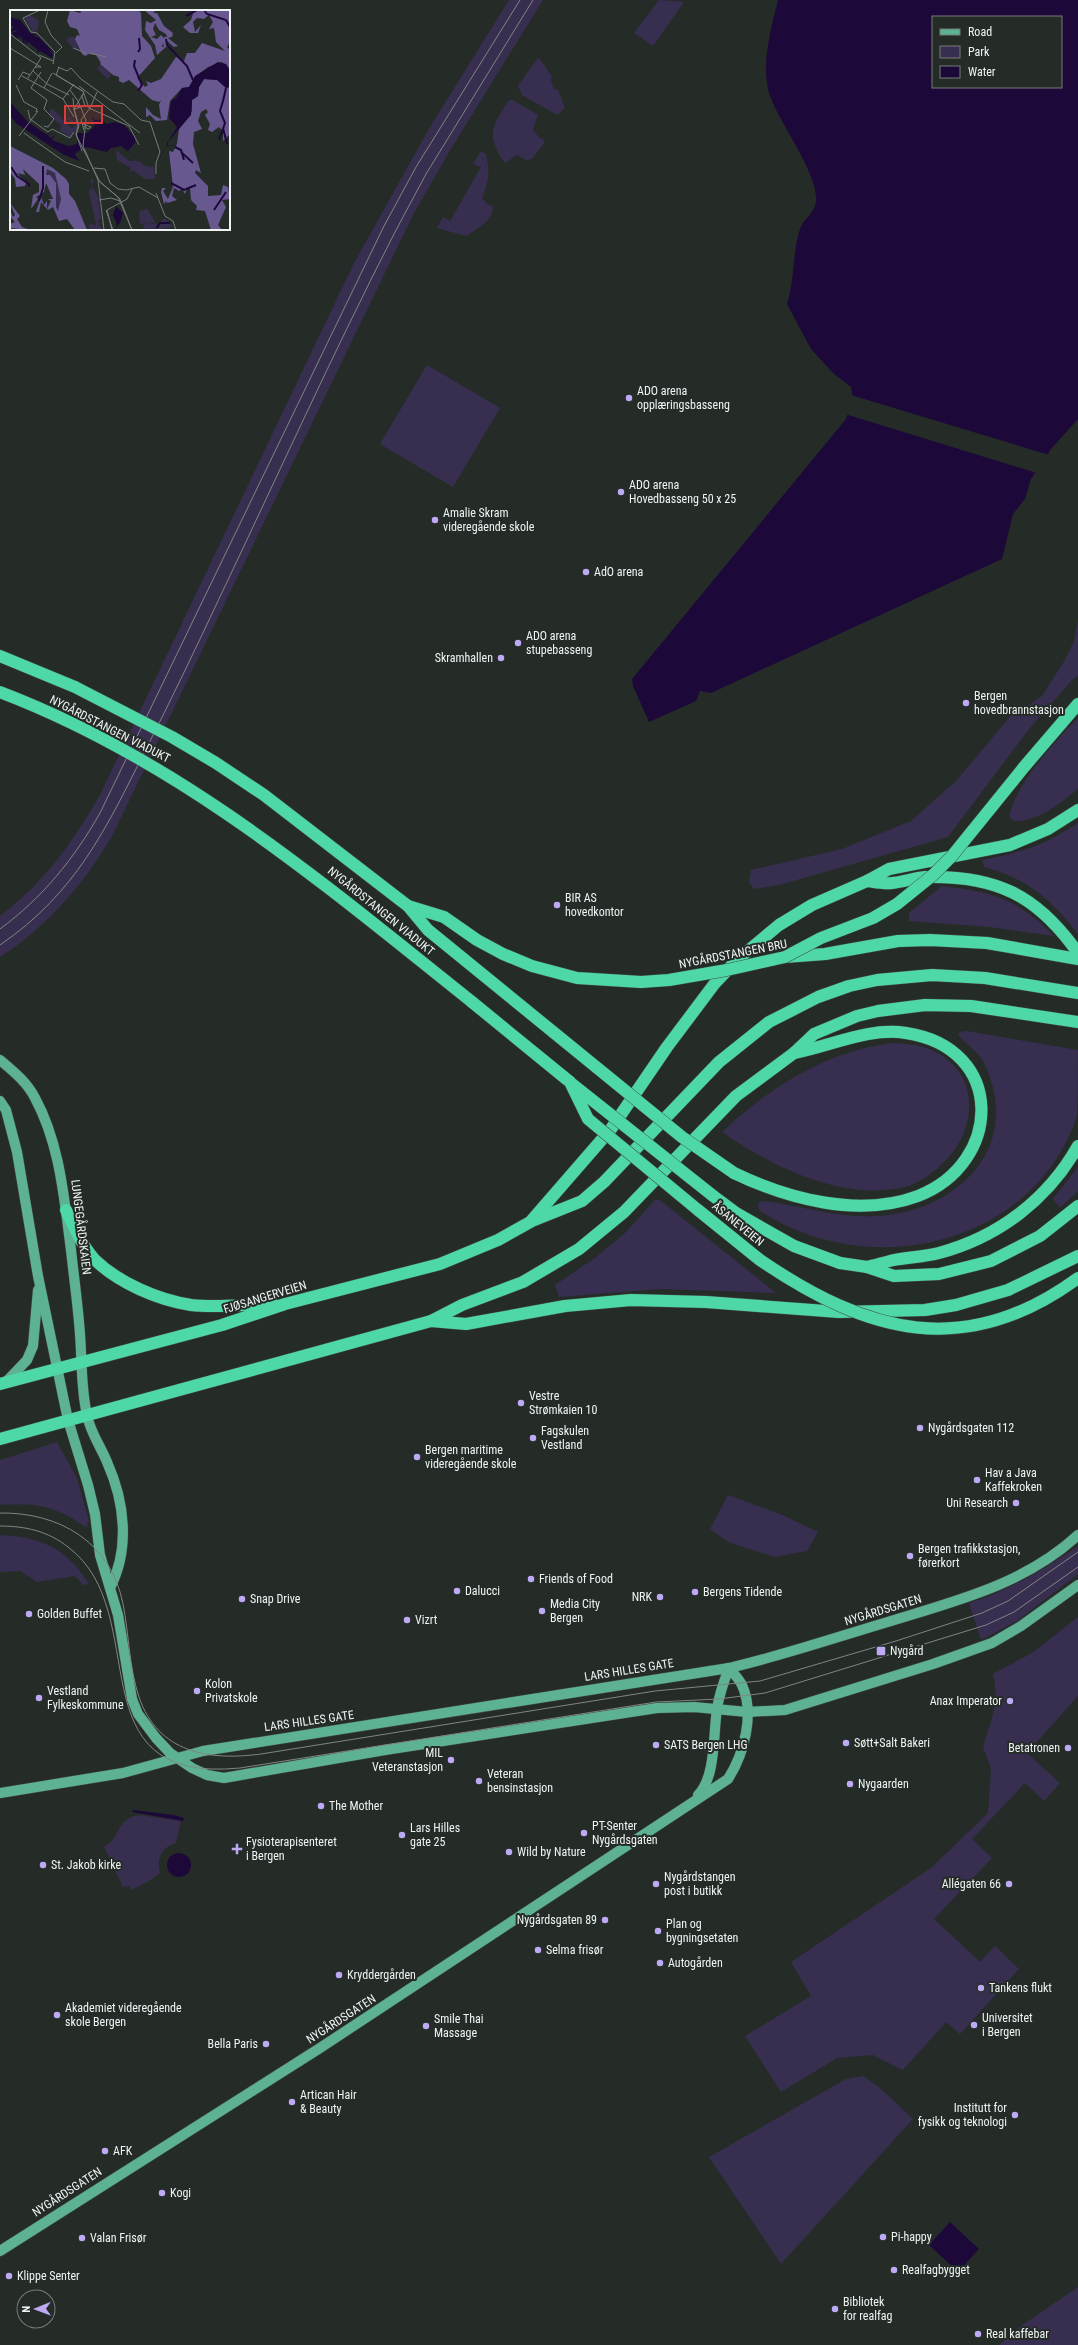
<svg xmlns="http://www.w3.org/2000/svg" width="1078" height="2345" viewBox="0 0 1078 2345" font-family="'Roboto Condensed',sans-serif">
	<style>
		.green { fill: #382e4f }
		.water { fill: #1d083a; fill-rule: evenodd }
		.pier { fill: #252c28 }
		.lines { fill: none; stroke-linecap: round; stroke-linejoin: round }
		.major-casing { stroke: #444a47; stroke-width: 11 }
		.highway-casing { stroke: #444a47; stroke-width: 13 }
		.major { stroke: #5cb293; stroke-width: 10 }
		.highway { stroke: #4ed8a7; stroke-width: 12 }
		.tram { stroke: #808683; stroke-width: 1 }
		.highway-bridge-casing { stroke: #444a47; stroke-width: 13; stroke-linecap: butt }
		.highway-bridge { stroke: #4ed8a7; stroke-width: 12 }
		.poi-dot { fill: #bea9f4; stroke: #252c28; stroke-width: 1.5 }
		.labels { text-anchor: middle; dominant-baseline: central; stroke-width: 4; stroke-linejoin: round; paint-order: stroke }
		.poi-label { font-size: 12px; fill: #eff4f2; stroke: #252c28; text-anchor: start }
		.street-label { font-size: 12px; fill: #eff4f2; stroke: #252c28 }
		.inset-river { fill: none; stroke: #1d083a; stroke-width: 2 }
		.inset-road { fill: none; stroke: #767c79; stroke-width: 1 }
		.view { fill: #d83c3c; fill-opacity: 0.15; stroke: #d83c3c; stroke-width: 2 }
		.inset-edge { fill: none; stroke: #eff4f2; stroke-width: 2 }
	</style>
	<rect width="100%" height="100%" fill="#252c28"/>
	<g class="green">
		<path d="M509,0H543L449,152L413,215L112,836C84,884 47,927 0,957V916C43,884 72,843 99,797L354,263L430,127Z"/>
		<polygon points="659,0 684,2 653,46 634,33"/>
		<polygon points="537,59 540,59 552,77 551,81 554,89 558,90 565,108 557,115 522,95 518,86"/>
		<path d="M509,100H513L538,115L533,129L539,138L543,139L545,142L532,159L526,160L517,155L505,163C485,135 492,126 509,100Z"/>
		<path d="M481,151L486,154C490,173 489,180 482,198L488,205L493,206C493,221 477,229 466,236L437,228L443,217L450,221L481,167L473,164Z"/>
		<polygon points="427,365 500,408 453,487 380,444"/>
		<polygon points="1078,621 1078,676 1072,680 1029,729 948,837 779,885 754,889 749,883 751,870 842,849 911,821 956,781 1013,713 1018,712 1042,696 1065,660 1074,641"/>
		<path d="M1078,718V789C1059,804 1038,822 1013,821L1009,816C1019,779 1052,745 1078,718Z"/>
		<path d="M1078,823V934C1051,899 1026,878 984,867L982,860C1023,852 1043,846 1078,823Z"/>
		<path d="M942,886C993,892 1018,899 1054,936L990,927L909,921V913Z"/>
		<path d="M966,1031L1078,1050C1078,1066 1078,1104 1077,1116C1033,1247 868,1283 759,1210L758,1204L761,1201C801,1205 837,1219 878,1216C960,1211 1025,1144 983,1061C977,1051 966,1044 958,1035L960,1032Z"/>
		<path d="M893,1043C904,1044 916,1044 926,1048C978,1066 980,1122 948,1158C935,1172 918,1185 900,1188C839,1200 771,1166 722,1132C769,1088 828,1050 893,1043Z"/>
		<polygon points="1078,1167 1078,1191 1060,1208 1053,1199"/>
		<polygon points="656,1199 661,1201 776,1293 660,1289 559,1297 555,1285 595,1258 625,1233"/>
		<path d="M57,1442L77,1478L89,1521L86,1527C80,1524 74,1519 68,1516C46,1504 24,1503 0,1505V1460Z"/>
		<polygon points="728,1495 780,1514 818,1532 807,1551 774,1557 728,1542 710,1529"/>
		<path d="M0,1535C42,1537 66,1548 89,1584L83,1585L75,1576L37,1582L20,1571L0,1572Z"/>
		<path d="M1078,1546V1574L1017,1621L981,1640L969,1603C1009,1590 1044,1570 1078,1546Z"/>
		<path d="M1078,1617V1696L1027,1753L1060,1783L1044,1801L1025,1783L972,1839L992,1858L934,1919L980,1962L995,1946L1019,1969L960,2034L946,2022L903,2070L873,2055L837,2058L781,2092L745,2036L811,1996L791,1962L931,1868L988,1813L991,1768L983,1747C991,1720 1000,1702 993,1674L1032,1653Z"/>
		<path d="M139,1815L181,1821L176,1843C162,1847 156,1858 160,1873L149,1881L131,1890L129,1886L123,1887L104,1847C121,1839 115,1819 139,1815Z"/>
		<polygon points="863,2076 879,2087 913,2119 781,2264 709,2157 846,2079"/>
		<polygon points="1078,2287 1078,2345 999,2345 1018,2328"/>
	</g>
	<g class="water">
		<path d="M778,0H1078V419L1051,449L1031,479L1025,499L1013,514L1002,559L711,693L700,691L696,701L649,722L633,686L632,679L846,419L853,398L851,387L833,373L811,349L787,304C795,280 792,253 800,229C803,219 815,213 816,201C818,173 780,124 770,96C760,66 771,29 778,0ZM933,17H1061V87H933Z"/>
		<polygon points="133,1810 174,1815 184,1818 183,1821 132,1812"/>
		<circle cx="179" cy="1865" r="12"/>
		<polygon points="950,2222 979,2249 958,2272 929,2245"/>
	</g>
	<polygon class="pier" points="851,395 1049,455 1037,473 845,414"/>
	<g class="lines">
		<g class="major-casing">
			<g id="major">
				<path d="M0,1060C13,1071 27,1082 35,1098C60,1144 64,1198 71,1250C74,1278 78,1306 80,1334C82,1361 81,1389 87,1415C90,1432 101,1447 107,1462C125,1502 130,1549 110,1588"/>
				<polyline points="0,1101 6,1110 17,1152 38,1276 68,1420 88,1485 95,1514 100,1555 118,1615 132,1699 138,1714 156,1738 170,1753 192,1768 207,1775 224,1778 385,1750 657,1708 694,1707 747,1712 785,1710 933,1664 992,1643 1021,1626 1078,1585"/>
				<polyline points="6,1382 27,1360 33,1346 38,1290"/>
				<path d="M0,1793L123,1773L203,1751L729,1668C781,1656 831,1639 881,1624C951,1602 1023,1586 1078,1535"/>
				<path d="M698,1795C716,1777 713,1735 717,1709C719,1695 724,1681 729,1668"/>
				<path d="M0,2251L320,2048L728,1779C744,1754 755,1714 742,1685C739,1679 733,1673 729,1668"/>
			</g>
		</g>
		<g class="highway-casing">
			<g id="highway">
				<polyline points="0,656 75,687"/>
				<polyline points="1024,767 1078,704"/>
				<path d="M867,881C875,882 884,884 892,883C903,882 914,878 925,877C996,875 1037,895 1078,953"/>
				<polyline points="785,957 825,954 898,941 930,940 987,943 1078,959"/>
				<polyline points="472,1002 570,1082"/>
				<path d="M734,1173C788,1199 859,1218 918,1196C1003,1163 1006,1048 906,1033C868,1027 831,1046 794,1053"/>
				<polyline points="712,1195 736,1213 794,1246 840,1263 867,1267 894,1276 939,1274 991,1261 1040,1236 1078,1206"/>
				<path d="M66,1210C74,1227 82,1246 95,1260C119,1283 158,1300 191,1305C218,1308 247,1304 273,1304"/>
				<polyline points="698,1210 760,1260"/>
				<polyline points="532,1220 611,1129 667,1047 715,983 737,960 779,925 812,905 867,881 889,869 1010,845 1048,829 1078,810"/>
				<path d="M867,1267C876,1265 885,1262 894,1260C909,1257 924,1257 939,1253C999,1237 1048,1199 1078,1146"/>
				<polyline points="431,1321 466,1324 565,1306 631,1300 706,1302 839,1312 925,1310 956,1305 1008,1290 1078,1256"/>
				<polyline points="0,1384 222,1325 285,1304 440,1264 498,1240 532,1221 582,1201 604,1182 719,1062 769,1022 818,997 849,986 877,980 932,975 985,978 1078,993"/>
				<polyline points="0,1439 431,1321 462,1305 523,1282 579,1249 624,1212 736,1096 794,1053 814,1034 857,1016 878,1011 925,1005 971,1006 1078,1022"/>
			</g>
		</g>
		<use href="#major" class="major"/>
		<use href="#highway" class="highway"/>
		<g class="tram">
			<path d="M0,929C42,898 74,859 100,813L384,226L416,167L520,0"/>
			<path d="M0,945C76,893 106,829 146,749C171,700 195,650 218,601C277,477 333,353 395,232L426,174L533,0"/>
			<path d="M0,1513C59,1512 111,1542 123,1604C129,1634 129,1667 139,1697C158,1753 209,1761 261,1754L655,1691L760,1681L896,1641L982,1613L1008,1601L1078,1552"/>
			<path d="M0,1526C25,1526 48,1531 68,1547C156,1613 71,1785 240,1768L656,1702L719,1699L765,1693L986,1625L1014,1612L1078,1567"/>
		</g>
		<g class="highway-bridge-casing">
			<g id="highway-bridge">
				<polyline points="75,687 172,737 216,763 264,795 408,906 428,930 682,1137 734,1173"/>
				<path d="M0,692C179,760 324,884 472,1002"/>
				<polyline points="408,906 444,917 477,940 503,954 532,966 577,978 641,982 669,980 727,970 785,957 821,938 873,918 897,904 933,875 952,856 1024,767"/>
				<polyline points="570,1082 588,1119 698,1210"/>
				<polyline points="572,1084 712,1195"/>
				<path d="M760,1260C867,1333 965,1361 1078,1278"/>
			</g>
		</g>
		<use href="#highway-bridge" class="highway-bridge"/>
	</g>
	<g class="poi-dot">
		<circle cx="629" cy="398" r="4"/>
		<circle cx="621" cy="492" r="4"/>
		<circle cx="435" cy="520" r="4"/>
		<circle cx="586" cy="572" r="4"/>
		<circle cx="518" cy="643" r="4"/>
		<circle cx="501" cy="658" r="4"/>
		<circle cx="966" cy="703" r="4"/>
		<circle cx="557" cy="905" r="4"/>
		<circle cx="521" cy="1403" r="4"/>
		<circle cx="920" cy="1428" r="4"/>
		<circle cx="533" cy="1438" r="4"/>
		<circle cx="417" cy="1457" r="4"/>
		<circle cx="977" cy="1480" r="4"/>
		<circle cx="1016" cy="1503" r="4"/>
		<circle cx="910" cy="1556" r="4"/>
		<circle cx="531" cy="1579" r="4"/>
		<circle cx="457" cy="1591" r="4"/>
		<circle cx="695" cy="1592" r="4"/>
		<circle cx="660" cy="1597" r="4"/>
		<circle cx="242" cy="1599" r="4"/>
		<circle cx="542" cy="1611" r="4"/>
		<circle cx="29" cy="1614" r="4"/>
		<circle cx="407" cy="1620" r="4"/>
		<rect x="876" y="1646" width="10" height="10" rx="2"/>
		<circle cx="197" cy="1691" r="4"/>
		<circle cx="39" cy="1698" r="4"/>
		<circle cx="1010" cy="1701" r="4"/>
		<circle cx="846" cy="1743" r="4"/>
		<circle cx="656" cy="1745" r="4"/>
		<circle cx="1068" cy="1748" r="4"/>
		<circle cx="451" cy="1760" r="4"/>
		<circle cx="479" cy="1781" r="4"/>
		<circle cx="850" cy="1784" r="4"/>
		<circle cx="321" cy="1806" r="4"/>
		<circle cx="584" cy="1833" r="4"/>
		<circle cx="402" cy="1835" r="4"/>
		<path d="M235 1843h4v4h4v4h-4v4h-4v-4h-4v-4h4z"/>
		<circle cx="509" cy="1852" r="4"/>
		<circle cx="43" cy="1865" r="4"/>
		<circle cx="656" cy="1884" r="4"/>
		<circle cx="1009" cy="1884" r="4"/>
		<circle cx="605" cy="1920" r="4"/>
		<circle cx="658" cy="1931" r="4"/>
		<circle cx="538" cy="1950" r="4"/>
		<circle cx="660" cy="1963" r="4"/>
		<circle cx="339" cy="1975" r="4"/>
		<circle cx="981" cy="1988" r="4"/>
		<circle cx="57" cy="2015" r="4"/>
		<circle cx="974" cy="2025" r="4"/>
		<circle cx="426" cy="2026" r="4"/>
		<circle cx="266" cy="2044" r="4"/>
		<circle cx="292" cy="2102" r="4"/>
		<circle cx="1015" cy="2115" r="4"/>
		<circle cx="105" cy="2151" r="4"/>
		<circle cx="162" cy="2193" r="4"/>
		<circle cx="883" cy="2237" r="4"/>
		<circle cx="82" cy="2238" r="4"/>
		<circle cx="894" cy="2270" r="4"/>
		<circle cx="9" cy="2276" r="4"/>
		<circle cx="835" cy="2309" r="4"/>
		<circle cx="978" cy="2334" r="4"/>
	</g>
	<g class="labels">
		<g class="poi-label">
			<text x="637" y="391">ADO arena<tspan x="637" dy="14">opplæringsbasseng</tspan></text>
			<text x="629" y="485">ADO arena<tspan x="629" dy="14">Hovedbasseng 50 x 25</tspan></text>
			<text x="443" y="513">Amalie Skram<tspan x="443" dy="14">videregående skole</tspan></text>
			<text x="594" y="572">AdO arena</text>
			<text x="526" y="636">ADO arena<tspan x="526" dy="14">stupebasseng</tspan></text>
			<text x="493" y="658" text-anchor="end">Skramhallen</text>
			<text x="974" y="696">Bergen<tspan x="974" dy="14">hovedbrannstasjon</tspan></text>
			<text x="565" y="898">BIR AS<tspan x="565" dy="14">hovedkontor</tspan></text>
			<text x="529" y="1396">Vestre<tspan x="529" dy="14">Strømkaien 10</tspan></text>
			<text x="928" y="1428">Nygårdsgaten 112</text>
			<text x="541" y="1431">Fagskulen<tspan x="541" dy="14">Vestland</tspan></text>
			<text x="425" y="1450">Bergen maritime<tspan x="425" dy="14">videregående skole</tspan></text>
			<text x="985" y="1473">Hav a Java<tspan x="985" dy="14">Kaffekroken</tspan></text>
			<text x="1008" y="1503" text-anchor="end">Uni Research</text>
			<text x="918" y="1549">Bergen trafikkstasjon,<tspan x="918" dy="14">førerkort</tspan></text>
			<text x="539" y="1579">Friends of Food</text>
			<text x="465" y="1591">Dalucci</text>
			<text x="703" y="1592">Bergens Tidende</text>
			<text x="652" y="1597" text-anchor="end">NRK</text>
			<text x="250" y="1599">Snap Drive</text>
			<text x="550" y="1604">Media City<tspan x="550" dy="14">Bergen</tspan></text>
			<text x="37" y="1614">Golden Buffet</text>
			<text x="415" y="1620">Vizrt</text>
			<text x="890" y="1651">Nygård</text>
			<text x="205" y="1684">Kolon<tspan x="205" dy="14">Privatskole</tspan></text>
			<text x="47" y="1691">Vestland<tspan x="47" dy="14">Fylkeskommune</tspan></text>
			<text x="1002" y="1701" text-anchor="end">Anax Imperator</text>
			<text x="854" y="1743">Søtt+Salt Bakeri</text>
			<text x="664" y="1745">SATS Bergen LHG</text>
			<text x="1060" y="1748" text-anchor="end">Betatronen</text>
			<text x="443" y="1753" text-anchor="end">MIL<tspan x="443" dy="14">Veteranstasjon</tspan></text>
			<text x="487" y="1774">Veteran<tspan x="487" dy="14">bensinstasjon</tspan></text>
			<text x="858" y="1784">Nygaarden</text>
			<text x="329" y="1806">The Mother</text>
			<text x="592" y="1826">PT-Senter<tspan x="592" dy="14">Nygårdsgaten</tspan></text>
			<text x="410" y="1828">Lars Hilles<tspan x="410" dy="14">gate 25</tspan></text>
			<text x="246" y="1842">Fysioterapisenteret<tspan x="246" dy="14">i Bergen</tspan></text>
			<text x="517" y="1852">Wild by Nature</text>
			<text x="51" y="1865">St. Jakob kirke</text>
			<text x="664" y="1877">Nygårdstangen<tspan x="664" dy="14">post i butikk</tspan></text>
			<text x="1001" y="1884" text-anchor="end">Allégaten 66</text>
			<text x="597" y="1920" text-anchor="end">Nygårdsgaten 89</text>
			<text x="666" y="1924">Plan og<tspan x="666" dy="14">bygningsetaten</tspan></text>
			<text x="546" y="1950">Selma frisør</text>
			<text x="668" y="1963">Autogården</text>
			<text x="347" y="1975">Kryddergården</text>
			<text x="989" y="1988">Tankens flukt</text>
			<text x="65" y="2008">Akademiet videregående<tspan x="65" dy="14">skole Bergen</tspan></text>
			<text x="982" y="2018">Universitet<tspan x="982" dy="14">i Bergen</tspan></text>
			<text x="434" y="2019">Smile Thai<tspan x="434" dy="14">Massage</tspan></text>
			<text x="258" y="2044" text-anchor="end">Bella Paris</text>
			<text x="300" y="2095">Artican Hair<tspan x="300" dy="14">&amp; Beauty</tspan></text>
			<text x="1007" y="2108" text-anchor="end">Institutt for<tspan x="1007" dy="14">fysikk og teknologi</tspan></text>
			<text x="113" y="2151">AFK</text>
			<text x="170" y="2193">Kogi</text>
			<text x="891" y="2237">Pi-happy</text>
			<text x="90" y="2238">Valan Frisør</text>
			<text x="902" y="2270">Realfagbygget</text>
			<text x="17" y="2276">Klippe Senter</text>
			<text x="843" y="2302">Bibliotek<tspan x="843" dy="14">for realfag</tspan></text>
			<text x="986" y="2334">Real kaffebar</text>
		</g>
		<g class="street-label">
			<text transform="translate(110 729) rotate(27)">NYGÅRDSTANGEN VIADUKT</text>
			<text transform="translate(381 911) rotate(39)">NYGÅRDSTANGEN VIADUKT</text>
			<text transform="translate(733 954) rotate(-11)">NYGÅRDSTANGEN BRU</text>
			<text transform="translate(738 1224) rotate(39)">ÅSANEVEIEN</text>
			<text transform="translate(81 1227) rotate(83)">LUNGEGÅRDSKAIEN</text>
			<text transform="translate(265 1297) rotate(-17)">FJØSANGERVEIEN</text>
			<text transform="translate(883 1610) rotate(-17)">NYGÅRDSGATEN</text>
			<text transform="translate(629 1670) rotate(-9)">LARS HILLES GATE</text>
			<text transform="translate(309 1721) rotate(-8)">LARS HILLES GATE</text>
			<text transform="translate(341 2019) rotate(-33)">NYGÅRDSGATEN</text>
			<text transform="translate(67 2192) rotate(-33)">NYGÅRDSGATEN</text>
		</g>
	</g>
	<g transform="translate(10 10)">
		<rect width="220" height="220" fill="#252c28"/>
		<path d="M20,5L29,11L27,21L23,22L14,7ZM60,27H64L70,41L63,38L56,30ZM90,55L101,64L98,69L87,59ZM43,99L60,117L64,118L63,116L67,115L58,110V107L69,116L61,127L50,121L51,114L44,111L47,112L38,104L40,105V100ZM106,140L119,151H129L135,156L144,157L145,169H135L123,160L119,163L121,158L107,150ZM37,159L45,163L51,189L48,201L46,197V173L41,166L35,164ZM81,168L85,172H83L82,177L88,186L91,209L88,210L92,220H80L79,217V214L86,215L79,182L80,178L82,180ZM137,199L147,215L155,208L163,217L146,220L147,216L142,212L140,213L146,215L145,220H134L133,215L138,213L130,214L129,201Z" fill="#382e4f"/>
		<path d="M60,0L70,3L72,0H128L131,3L132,26L141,36L145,48L127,68L135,77L138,75L136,71L141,73L151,69L166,47L174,51L177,43H185L192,33L215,41L206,32L204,18L199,19L203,12L199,5L194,9L187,8L183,12L185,22L191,15L188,23H180L173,17L181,10L184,0H220V32L217,37L220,40V60L212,52L198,57L186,66L179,77L172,78L160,91L157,110L146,111L140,105L136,107V97L143,105L151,109L149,95L151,90L149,92L142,90L119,70L113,73L109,71V67L103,65L90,54L91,53L86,45L79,44L75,46L72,44L65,29L67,25L70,26L67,19L60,17L57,11ZM134,0H146L143,3H147L154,16L163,23L162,27L158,28L168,36L164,37L156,30L157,36H160L154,37L153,33L152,37H156L147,45L145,35L135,20L136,11L141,13L146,10ZM145,13L149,20L156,24L157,27H154L155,29L151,25L147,29L141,27L146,25L143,19ZM194,69L209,70L216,78L220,77V124L213,131V121L209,117L202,122L198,120L200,114L195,105L198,102L196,99L191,102L188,111L192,119L184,122L183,134L191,163L186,160L185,163L198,176V186L211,185L213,175L218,177L220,189L212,190L216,197L208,215L212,220H201L195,201L186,200L187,196L181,190L180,178L177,179L175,184L172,179L169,181L164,178L162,186L167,190L157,193L156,191L154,194L151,182L152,178H156L153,181L158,189L163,177L159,141L163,142L167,134L169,119L182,101V90L188,86L189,77ZM0,136L43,158L56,169L59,174V184L65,191L77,220H65L57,209L49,211L43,197L38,200L31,192L29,202H26L31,187L34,195L37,191V199L41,191L38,189H43L36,173L34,182L26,187L28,189L21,199L23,185L29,182V174L13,159L15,165L7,163L16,173L15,176L6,177L5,169L0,162ZM37,159L45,163L51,189L48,201L46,197V173L40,165H36ZM0,193L10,206L7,209L12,217L20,220L0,218V214L5,212L0,206V200L3,207L5,205Z" fill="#685890" fill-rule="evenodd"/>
		<path d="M0,7L10,10L21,24H27L23,26L29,27L44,43L39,40L43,45L42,48L30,41L27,43L28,40L18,32L16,35L15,29L14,34L11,26L10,29L8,25L7,30L2,23L7,21L5,19L0,21L4,17L0,15ZM208,52L216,54L220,60V77L216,78L207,70L194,69L189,77L188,86L182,90L181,105L158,132V135H160L162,136L163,135H164L165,136H161L158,135L151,143L150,148L148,152L151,144L157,135V133L159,130L167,117L159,108L161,91L166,88L172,78L179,77L185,66ZM0,92L18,112L37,125L41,120L38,126L41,128L45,125L42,130L58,136L67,134L68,123H77L83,118L85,114L81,106L85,110L92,109L96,114L105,112L114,115L125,127V133L118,141L136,155L111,136L101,138L97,142L76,137L67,142L65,145L70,151L54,145L7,114L0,106ZM106,196L113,203L110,213L104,220L107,215L103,205Z" fill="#1d083a"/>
		<path class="inset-river" d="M194,0L197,4L216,10L220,17M176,6L187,0M0,12L33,38V43M1,21L7,18L42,45M156,29L157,35L177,56L183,70M128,42L130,39L129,28M125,50L124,56L132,75L128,81M213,91L216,78M213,118L217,134M209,130L215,113L210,101L213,91M165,137L171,140L174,150M171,142L183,153M1,157L7,166L19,174V177M161,173L174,180L186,175M29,191L33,178V156M204,200L216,182M147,218L150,213H160"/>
		<path class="inset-road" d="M30,0L13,8L21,22L27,23L45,42L43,54M38,0L35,12L41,25L52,37L46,43M0,24L31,48L18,68M0,38L31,57H25M63,38L76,43M80,43L96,47M29,45L43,51M48,57L57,61L61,58L71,69L103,92L114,94L131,110L140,112L150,142L146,153V164M49,57L46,65L74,82L72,86L75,96L64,99L68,116L66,124L72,141M23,61L37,74M31,62L21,78L37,90L34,99L44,109L38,117L34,116M42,63L34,78L53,89L64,74M43,63L73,81L79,98L119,116L129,135M12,66L34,78M8,70L13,62L20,65M37,74L59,85M6,75L14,92L27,99L26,102M69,76L130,123M60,80L68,91L76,110L73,136L88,170L94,220M73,84L64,99L69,116L66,125L90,172L110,189L122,220M63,88L64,100M53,89L64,107M18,100L20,109L38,122L42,119L60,128L64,122M73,114L81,117L78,119L74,116M74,120L71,110L80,98L87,82M14,123L55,152L79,161M9,126L28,101M84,158L95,159L100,173L108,179L116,180L129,177L148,188M89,171L108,187L122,220M146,183L155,206L163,211L166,220M89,190L101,188L110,191M96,200L103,220M102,220L97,200L117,189L122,179"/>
		<path class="view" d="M55,96H92V113H55Z"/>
		<rect width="220" height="220" class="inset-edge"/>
	</g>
	<rect x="932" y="16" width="130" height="72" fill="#252c28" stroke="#767c79"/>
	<rect x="940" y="29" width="20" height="6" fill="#5cb293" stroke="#767c79"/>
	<text x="968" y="36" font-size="12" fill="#eff4f2">Road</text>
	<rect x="940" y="46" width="20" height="12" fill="#382e4f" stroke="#767c79"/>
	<text x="968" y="56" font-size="12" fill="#eff4f2">Park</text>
	<rect x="940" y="66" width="20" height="12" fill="#1d083a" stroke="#767c79"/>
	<text x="968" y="76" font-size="12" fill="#eff4f2">Water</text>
	<g transform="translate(36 2309) rotate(269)"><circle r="19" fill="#252c28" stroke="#767c79"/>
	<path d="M0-3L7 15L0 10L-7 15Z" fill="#bea9f4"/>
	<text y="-6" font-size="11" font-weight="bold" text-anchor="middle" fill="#eff4f2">N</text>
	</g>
</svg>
